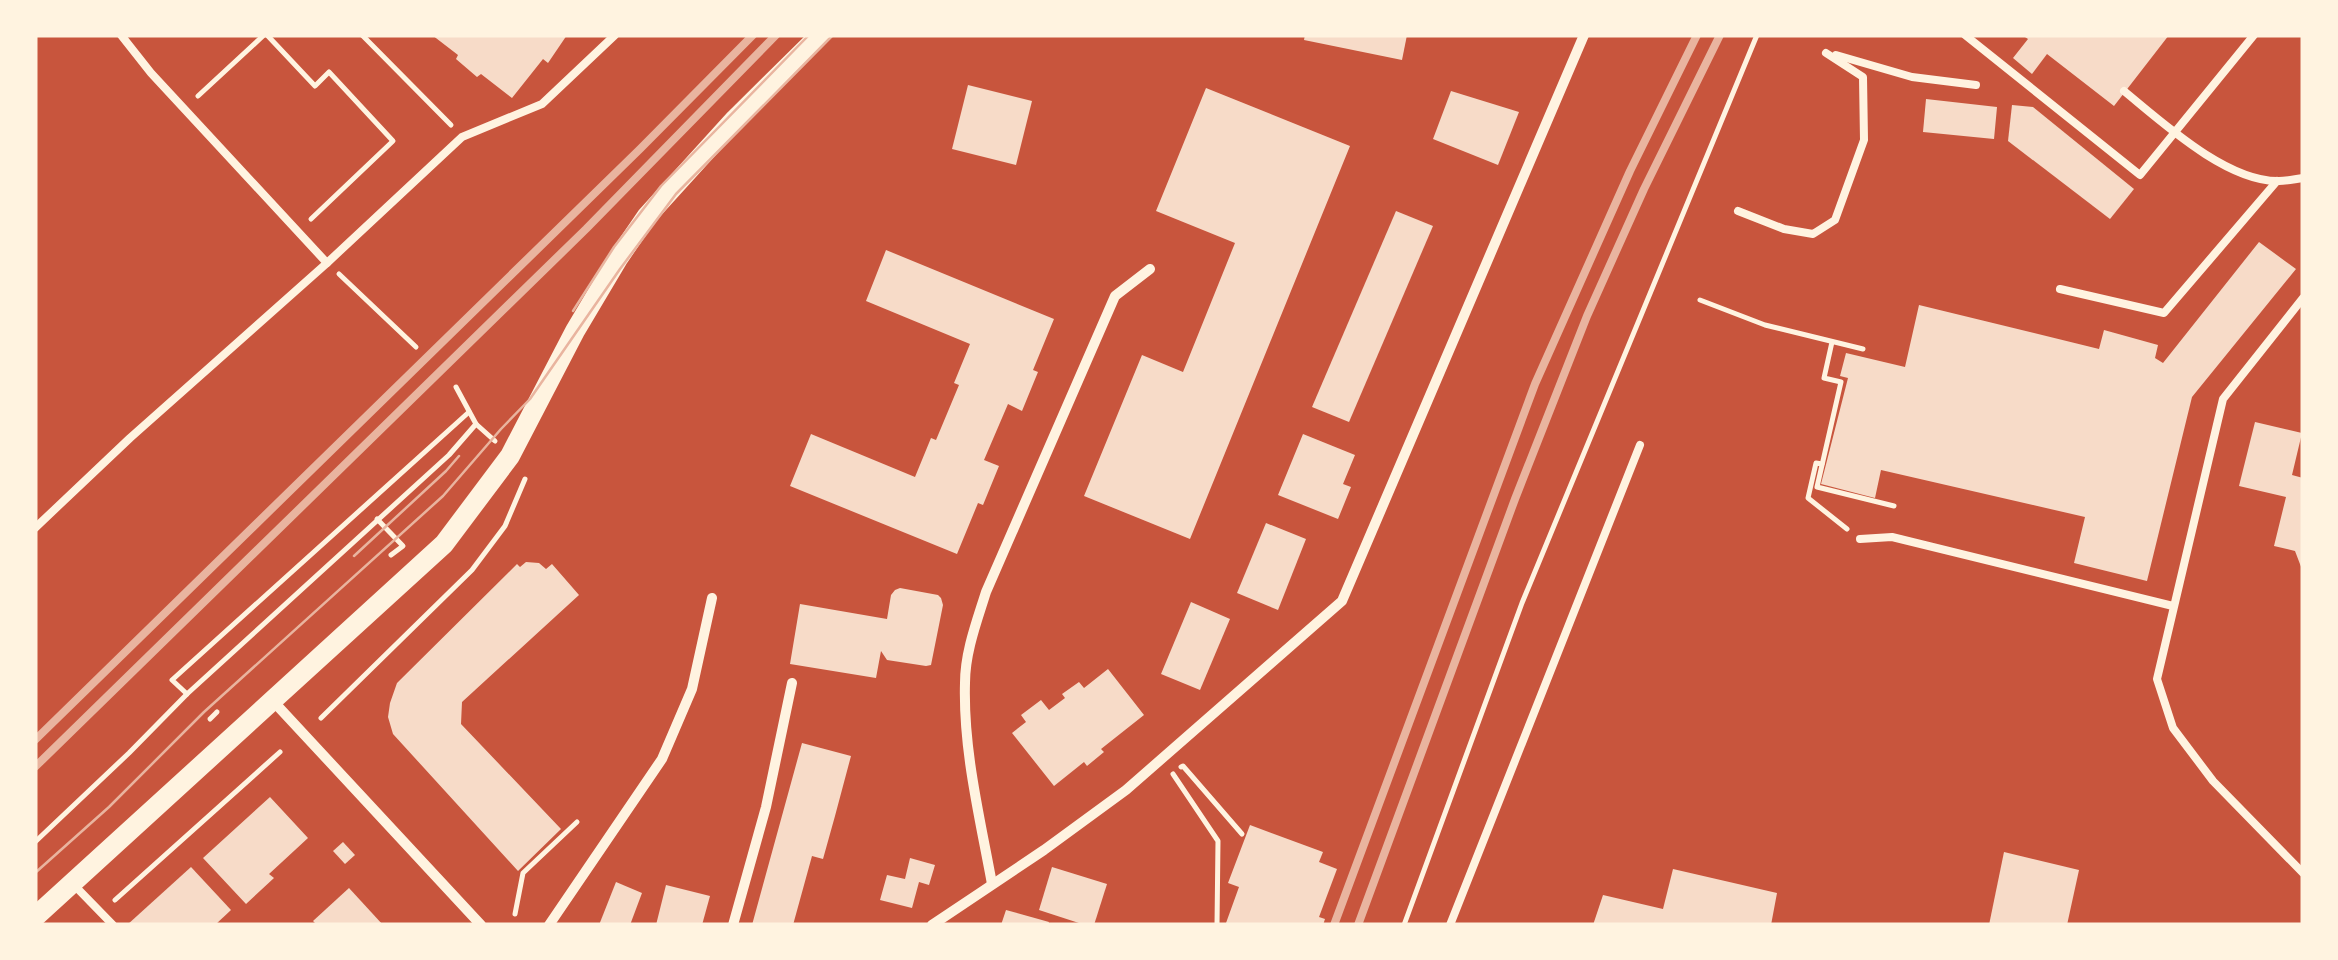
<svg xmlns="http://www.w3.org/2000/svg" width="2338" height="960" viewBox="0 0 2338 960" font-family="'IBM Plex Sans',sans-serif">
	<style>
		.building { fill: #f7dbc8 }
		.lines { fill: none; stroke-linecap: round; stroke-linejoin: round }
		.path { stroke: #fff3e0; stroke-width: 5 }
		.service { stroke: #fff3e0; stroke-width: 8 }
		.minor { stroke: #fff3e0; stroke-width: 10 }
		.secondary { stroke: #fff3e0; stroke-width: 20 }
		.tram { stroke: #e9b49f; stroke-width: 2.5 }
		.rail { stroke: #e9b49f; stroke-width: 8 }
	</style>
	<rect width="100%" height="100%" fill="#c8553d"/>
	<g class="building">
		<polygon points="432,35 567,35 548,63 543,59 512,98 481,74 477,77 456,59 458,55"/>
		<polygon points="1305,35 1407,35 1402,60 1304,40"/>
		<polygon points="2022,35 2169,35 2114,106 2047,54 2032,74 2013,58 2028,39"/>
		<polygon points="968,85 1032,101 1016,165 952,149"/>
		<polygon points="1206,88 1350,146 1190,539 1084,496 1142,355 1183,372 1235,243 1156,211"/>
		<polygon points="1451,91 1519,112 1498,165 1433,139"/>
		<polygon points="1926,99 1997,107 1994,139 1923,132"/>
		<polygon points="2012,105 2033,107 2134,189 2110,219 2008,141"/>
		<polygon points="1396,211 1433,226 1349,422 1312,407"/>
		<polygon points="2259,242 2296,269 2192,397 2147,581 2074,563 2085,517 1881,470 1875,498 1821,484 1848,378 1840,376 1846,353 1905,367 1919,305 2099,349 2104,330 2158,345 2155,358 2163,363"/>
		<polygon points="886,250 1054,319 1033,370 1038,372 1022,411 1008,404 984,460 999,466 983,505 978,503 957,554 790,486 811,434 915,477 931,438 936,440 959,385 954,383 970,344 866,301"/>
		<polygon points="2255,422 2302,433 2292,475 2303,478 2303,572 2295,551 2274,546 2286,497 2239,486"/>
		<polygon points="1303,434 1355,455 1343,484 1351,487 1338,519 1278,495"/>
		<polygon points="1266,523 1306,539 1278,610 1237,593"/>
		<polygon points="526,562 539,563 546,569 552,564 579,595 462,702 461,724 561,829 518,871 393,734 388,717 390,703 397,683 517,564 520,567"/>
		<polygon points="900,588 938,595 941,598 943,605 931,665 926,666 887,660 881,651 876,678 790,664 800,604 887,619 891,595 895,590"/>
		<polygon points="1191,602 1230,619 1200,690 1161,674"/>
		<polygon points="1108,669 1144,715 1101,749 1104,752 1087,766 1084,762 1054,786 1012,733 1026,722 1021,715 1041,700 1049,710 1065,698 1062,694 1079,682 1084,688"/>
		<polygon points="802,743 851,756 835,816 823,859 812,856 793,925 752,925"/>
		<polygon points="270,797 308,838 269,874 274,878 246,904 203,858"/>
		<polygon points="1250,825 1323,852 1319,862 1337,869 1319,917 1325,919 1323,925 1231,925 1226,923 1239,887 1228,883"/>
		<polygon points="343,842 355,855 345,864 333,851"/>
		<polygon points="2004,852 2079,870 2067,925 1989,925"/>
		<polygon points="910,858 935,865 929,885 919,882 912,908 880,900 887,875 905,879"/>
		<polygon points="191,867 231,910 215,925 127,925"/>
		<polygon points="1052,867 1107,884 1094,925 1085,925 1039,910"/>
		<polygon points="1673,869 1777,893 1771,925 1593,925 1603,895 1663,909"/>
		<polygon points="616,882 642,893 630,925 599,925"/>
		<polygon points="666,885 710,896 702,925 656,925"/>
		<polygon points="349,888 383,925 317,925 313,921"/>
		<polygon points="1006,910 1049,922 1048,925 1001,925"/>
	</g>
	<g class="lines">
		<g class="path">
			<polyline points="267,35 315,86 329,72 393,141 311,219"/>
			<polyline points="362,35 451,125"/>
			<polyline points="198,96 264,35"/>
			<polyline points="339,274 416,347"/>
			<polyline points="1700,300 1765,325 1863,349"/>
			<polyline points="1832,342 1824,378 1841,382 1817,487 1894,506"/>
			<polyline points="456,387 476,424 495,441"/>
			<polyline points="1822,464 1816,463 1808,498 1847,529"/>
			<polyline points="377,519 403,546 391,555"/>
			<polyline points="187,694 172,680 469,412"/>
			<polyline points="321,718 472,570 505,526 525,479"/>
			<polyline points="210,719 217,712"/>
			<polyline points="1181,767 1183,766 1242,834"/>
			<polyline points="1173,774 1218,841 1217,925"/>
			<polyline points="35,842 129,753 187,694 449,455 476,424"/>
			<polyline points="115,900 280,752"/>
			<polyline points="515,914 523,873 577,822"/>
			<polyline points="1404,925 1522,603 1757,35"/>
		</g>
		<g class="service">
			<polyline points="121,35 151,73 327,263"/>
			<polyline points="1965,35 2140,175 2254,35"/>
			<polyline points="1836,55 1912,77 1976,85"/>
			<path d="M2124,91C2163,123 2227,182 2279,181C2287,181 2295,179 2303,178"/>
			<polyline points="1738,211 1784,229 1813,234 1835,220 1864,140 1863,77 1826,53"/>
			<polyline points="2060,289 2164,313 2277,181"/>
			<polyline points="2303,298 2223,399 2157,679 2173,728 2213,781 2303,873"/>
			<polyline points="35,528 130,438 327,263 462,137 542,104 615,35"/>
			<polyline points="1860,539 1892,537 2173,606"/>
			<polyline points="75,886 113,925"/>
			<polyline points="1450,925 1640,445"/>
		</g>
		<g class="minor">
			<polyline points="273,701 481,925"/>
			<path d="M992,884C980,818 963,750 965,683C965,652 977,621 986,592L1115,296L1150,269"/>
			<polyline points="549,925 662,759 692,689 712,598"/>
			<polyline points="733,925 766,807 792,683"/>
			<polyline points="932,925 1044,850 1126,790 1342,601 1584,35"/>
		</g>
		<polyline class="secondary" points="35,917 444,544 510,456 575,331 619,257 647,216 735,119 820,35"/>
		<g class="tram">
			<polyline points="573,311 614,247 661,186 809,35"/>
			<polyline points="354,556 446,471 459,456"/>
			<polyline points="35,873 109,807 204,712 443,496 501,429 530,399 620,269 676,194 833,35"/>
		</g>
		<g class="rail">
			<polyline points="35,740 640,149 753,35"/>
			<polyline points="35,767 586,229 776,35"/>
			<polyline points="1334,925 1535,384 1630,171 1697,35"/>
			<polyline points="1358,925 1515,499 1587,316 1644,189 1720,35"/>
		</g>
	</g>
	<rect width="2338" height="960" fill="none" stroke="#fff3e0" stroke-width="75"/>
</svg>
